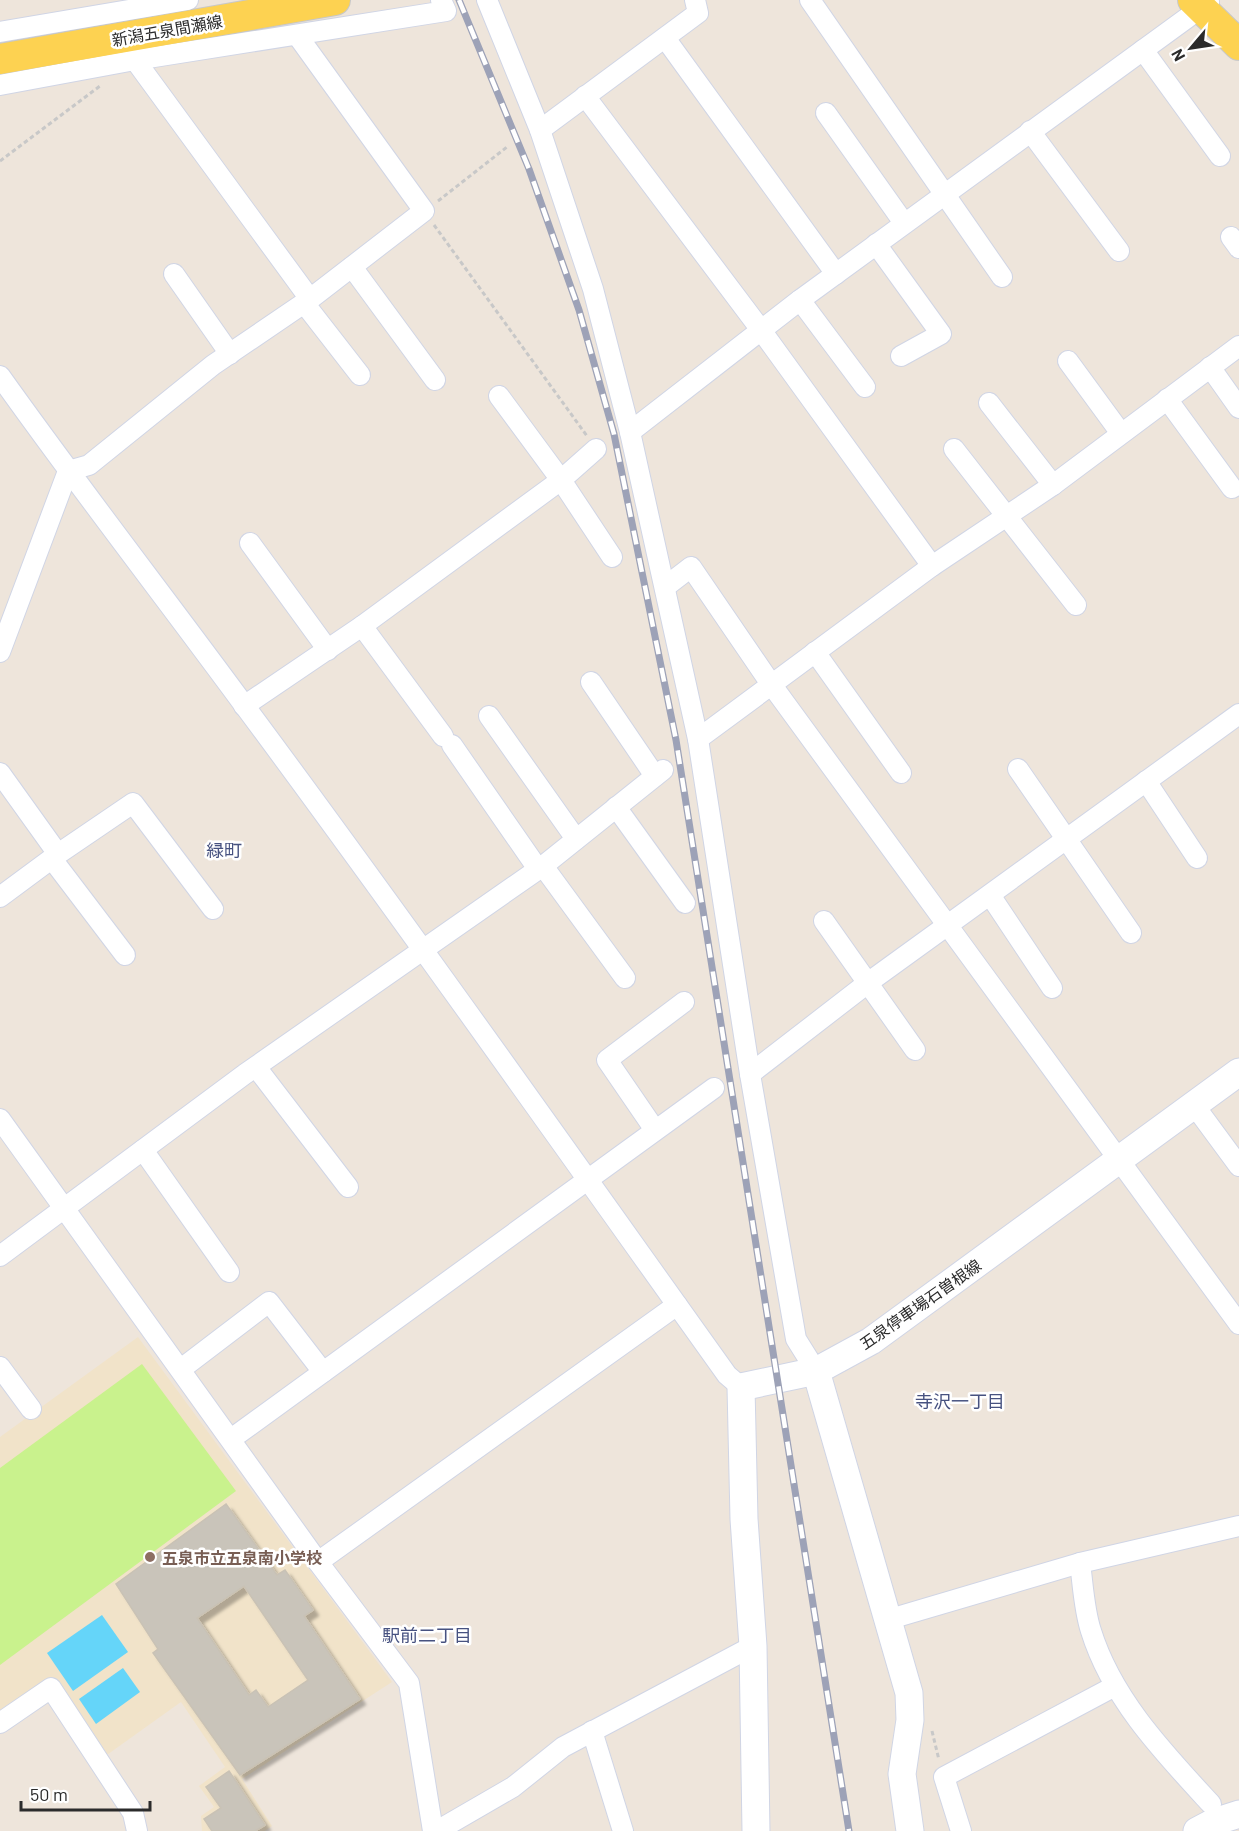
<svg xmlns="http://www.w3.org/2000/svg" width="1239" height="1831" viewBox="0 0 1239 1831" font-family="Barlow,'Noto Sans JP',sans-serif">
	<style>
		.education { fill: #f1e3c9 }
		.pitch { fill: #c9f28d }
		.water { fill: #65d5f9 }
		.building { fill: #c9c4ba; stroke: #c9c2b5; stroke-width: 1.5; fill-rule: evenodd; filter: url(#shadow) }
		.lines { fill: none; stroke-linecap: round; stroke-linejoin: round }
		.street-casing { stroke: #d0d5e5; stroke-width: 22 }
		.secondary-casing { stroke: #d0d5e5; stroke-width: 29 }
		.primary-casing { stroke: #c8c8c8; stroke-width: 32 }
		.path { stroke: #c8c8c8; stroke-width: 3; stroke-dasharray: 4.5 3; stroke-linecap: butt }
		.street { stroke: #fff; stroke-width: 20 }
		.secondary { stroke: #fff; stroke-width: 27 }
		.primary { stroke: #fdd251; stroke-width: 30 }
		.rail-casing { stroke: #9da2b7; stroke-width: 7 }
		.rail { stroke: #fff; stroke-width: 4.5; stroke-dasharray: 14; stroke-linecap: butt }
		.education-dot { fill: #8d6e63; stroke: #fff; stroke-width: 2 }
		.labels { text-anchor: middle; dominant-baseline: central; stroke-width: 5; stroke-linejoin: round; paint-order: stroke }
		.street-label { font-size: 16px; fill: #2b2b2b; stroke: #fff }
		.education-label { font-size: 16px; font-weight: bold; fill: #785e54; stroke: #fff; text-anchor: start }
		.neighbourhood-label { font-size: 18px; fill: #475280; stroke: #fff }
	</style>
	<defs>
		<filter id="shadow"><feDropShadow dx="5.5" dy="5.5" stdDeviation="1.5" flood-color="#0004"/></filter>
	</defs>
	<rect width="100%" height="100%" fill="#eee5db"/>
	<polygon class="education" points="138,1337 392,1682 242,1779 272,1826 265,1831 202,1831 201,1816 214,1807 199,1786 225,1767 181,1702 104,1757 52,1678 0,1714 0,1437"/>
	<polygon class="pitch" points="142,1364 236,1491 0,1665 0,1468"/>
	<g class="water">
		<polygon points="102,1615 128,1652 73,1691 47,1653"/>
		<polygon points="123,1668 140,1692 96,1724 79,1699"/>
	</g>
	<g class="building">
		<path d="M226,1504L277,1575L285,1570L313,1610L304,1616L360,1699L240,1775L153,1653L158,1649L116,1584ZM244,1586L308,1680L268,1707L256,1690L249,1695L197,1618Z"/>
		<polygon points="229,1771 265,1825 255,1831 212,1831 204,1819 221,1808 206,1787"/>
	</g>
	<g class="lines">
		<g class="street-casing">
			<g id="street">
				<polyline points="487,0 540,130 593,289 630,432 698,739 750,1074 796,1339 816,1371"/>
				<polyline points="810,0 1002,277"/>
				<polyline points="0,32 188,0"/>
				<polyline points="665,38 836,274"/>
				<polyline points="1143,50 1220,156"/>
				<polyline points="135,60 310,299"/>
				<polyline points="0,85 135,60 446,11 441,0"/>
				<polyline points="585,96 761,330 932,566"/>
				<polyline points="826,113 904,223"/>
				<polyline points="540,130 698,13 695,0"/>
				<polyline points="1030,131 1119,251"/>
				<polyline points="1231,237 1239,248"/>
				<polyline points="876,244 941,334 901,356"/>
				<polyline points="352,267 435,380"/>
				<polyline points="174,274 230,354"/>
				<polyline points="800,300 865,387"/>
				<polyline points="304,303 360,375"/>
				<polyline points="1068,361 1120,432"/>
				<polyline points="1210,367 1239,408"/>
				<path d="M0,376C79,487 163,595 244,705C408,926 567,1151 727,1375L741,1387"/>
				<polyline points="499,396 561,480 612,557"/>
				<polyline points="1167,399 1232,488"/>
				<polyline points="989,403 1053,485"/>
				<polyline points="630,432 800,300 1209,2"/>
				<polyline points="954,449 1076,605"/>
				<polyline points="68,471 89,465 213,365 310,299 424,211 297,35"/>
				<polyline points="250,543 328,650"/>
				<polyline points="665,587 691,567 771,684 1239,1324"/>
				<polyline points="362,626 443,736"/>
				<polyline points="0,652 68,471"/>
				<polyline points="815,652 901,773"/>
				<polyline points="591,682 655,776"/>
				<polyline points="244,706 362,626 561,480 596,449"/>
				<polyline points="489,716 576,839"/>
				<polyline points="698,739 932,566 1053,485 1239,346"/>
				<polyline points="452,745 538,869"/>
				<polyline points="1018,769 1131,933"/>
				<polyline points="0,773 58,854 0,897"/>
				<polyline points="1146,781 1197,858"/>
				<polyline points="616,807 685,903"/>
				<polyline points="58,854 133,803 213,909"/>
				<polyline points="52,859 125,955"/>
				<polyline points="543,866 625,978"/>
				<polyline points="990,895 1052,988"/>
				<polyline points="824,921 915,1050"/>
				<polyline points="256,1067 348,1187"/>
				<polyline points="750,1074 869,982 1239,714"/>
				<polyline points="1194,1105 1239,1166"/>
				<polyline points="0,1119 318,1562 409,1683 433,1831"/>
				<polyline points="655,1130 607,1060 684,1002"/>
				<polyline points="143,1150 229,1272"/>
				<polyline points="0,1256 245,1074 543,866 663,770"/>
				<polyline points="0,1367 31,1409"/>
				<polyline points="181,1369 269,1302 323,1372"/>
				<polyline points="231,1439 714,1088"/>
				<polyline points="318,1562 677,1305"/>
				<path d="M1080,1563C1083,1585 1084,1610 1091,1631C1112,1699 1164,1753 1211,1804"/>
				<polyline points="890,1619 1080,1563 1239,1526"/>
				<polyline points="0,1723 51,1688 133,1813 137,1831"/>
				<polyline points="592,1731 623,1831"/>
				<polyline points="437,1831 513,1787 563,1747 753,1646"/>
				<polyline points="961,1831 944,1777 1115,1686"/>
			</g>
		</g>
		<g class="secondary-casing">
			<g id="secondary">
				<polyline points="816,1371 909,1693 910,1720 902,1774 910,1831"/>
				<polyline points="756,1831 753,1646 744,1519 741,1387 816,1371 871,1341 1239,1072"/>
				<polyline points="1197,1831 1214,1822 1239,1814"/>
			</g>
		</g>
		<g class="primary-casing">
			<g id="primary">
				<polyline points="1193,0 1239,45"/>
				<polyline points="0,59 335,0"/>
			</g>
		</g>
		<g class="path">
			<polyline points="0,161 100,86"/>
			<polyline points="438,201 507,147"/>
			<polyline points="434,225 587,436"/>
			<polyline points="932,1731 939,1760"/>
		</g>
		<use href="#street" class="street"/>
		<use href="#secondary" class="secondary"/>
		<use href="#primary" class="primary"/>
		<g class="rail-casing">
			<polyline id="rail" points="459,0 529,169 579,310 614,434 676,740 849,1831"/>
		</g>
		<use href="#rail" class="rail"/>
	</g>
	<circle class="education-dot" cx="150" cy="1557" r="6"/>
	<g class="labels">
		<g class="street-label">
			<text transform="translate(167 30) rotate(-10)">新潟五泉間瀬線</text>
			<text transform="translate(920 1304) rotate(-35)">五泉停車場石曽根線</text>
		</g>
		<g class="education-label">
			<text x="162" y="1557">五泉市立五泉南小学校</text>
		</g>
		<g class="neighbourhood-label">
			<text x="224" y="850">緑町</text>
			<text x="960" y="1401">寺沢一丁目</text>
			<text x="427" y="1635">駅前二丁目</text>
		</g>
	</g>
	<g transform="translate(1191 48) rotate(241)" stroke="#ffffff" stroke-width="4.5" paint-order="stroke">
	<path d="M0-4.5L10 22L0 15L-10 22Z" fill="#2b2b2b"/>
	<text y="-9" font-size="16" font-weight="bold" text-anchor="middle" fill="#2b2b2b">N</text>
	</g>
	<path d="M21 1801v9h129v-9" fill="none" stroke="#2b2b2b" stroke-width="3"/>
	<text x="30" y="1801" font-size="18" fill="#2b2b2b" stroke="#ffffff" stroke-width="4.5" paint-order="stroke">50 m</text>
</svg>
